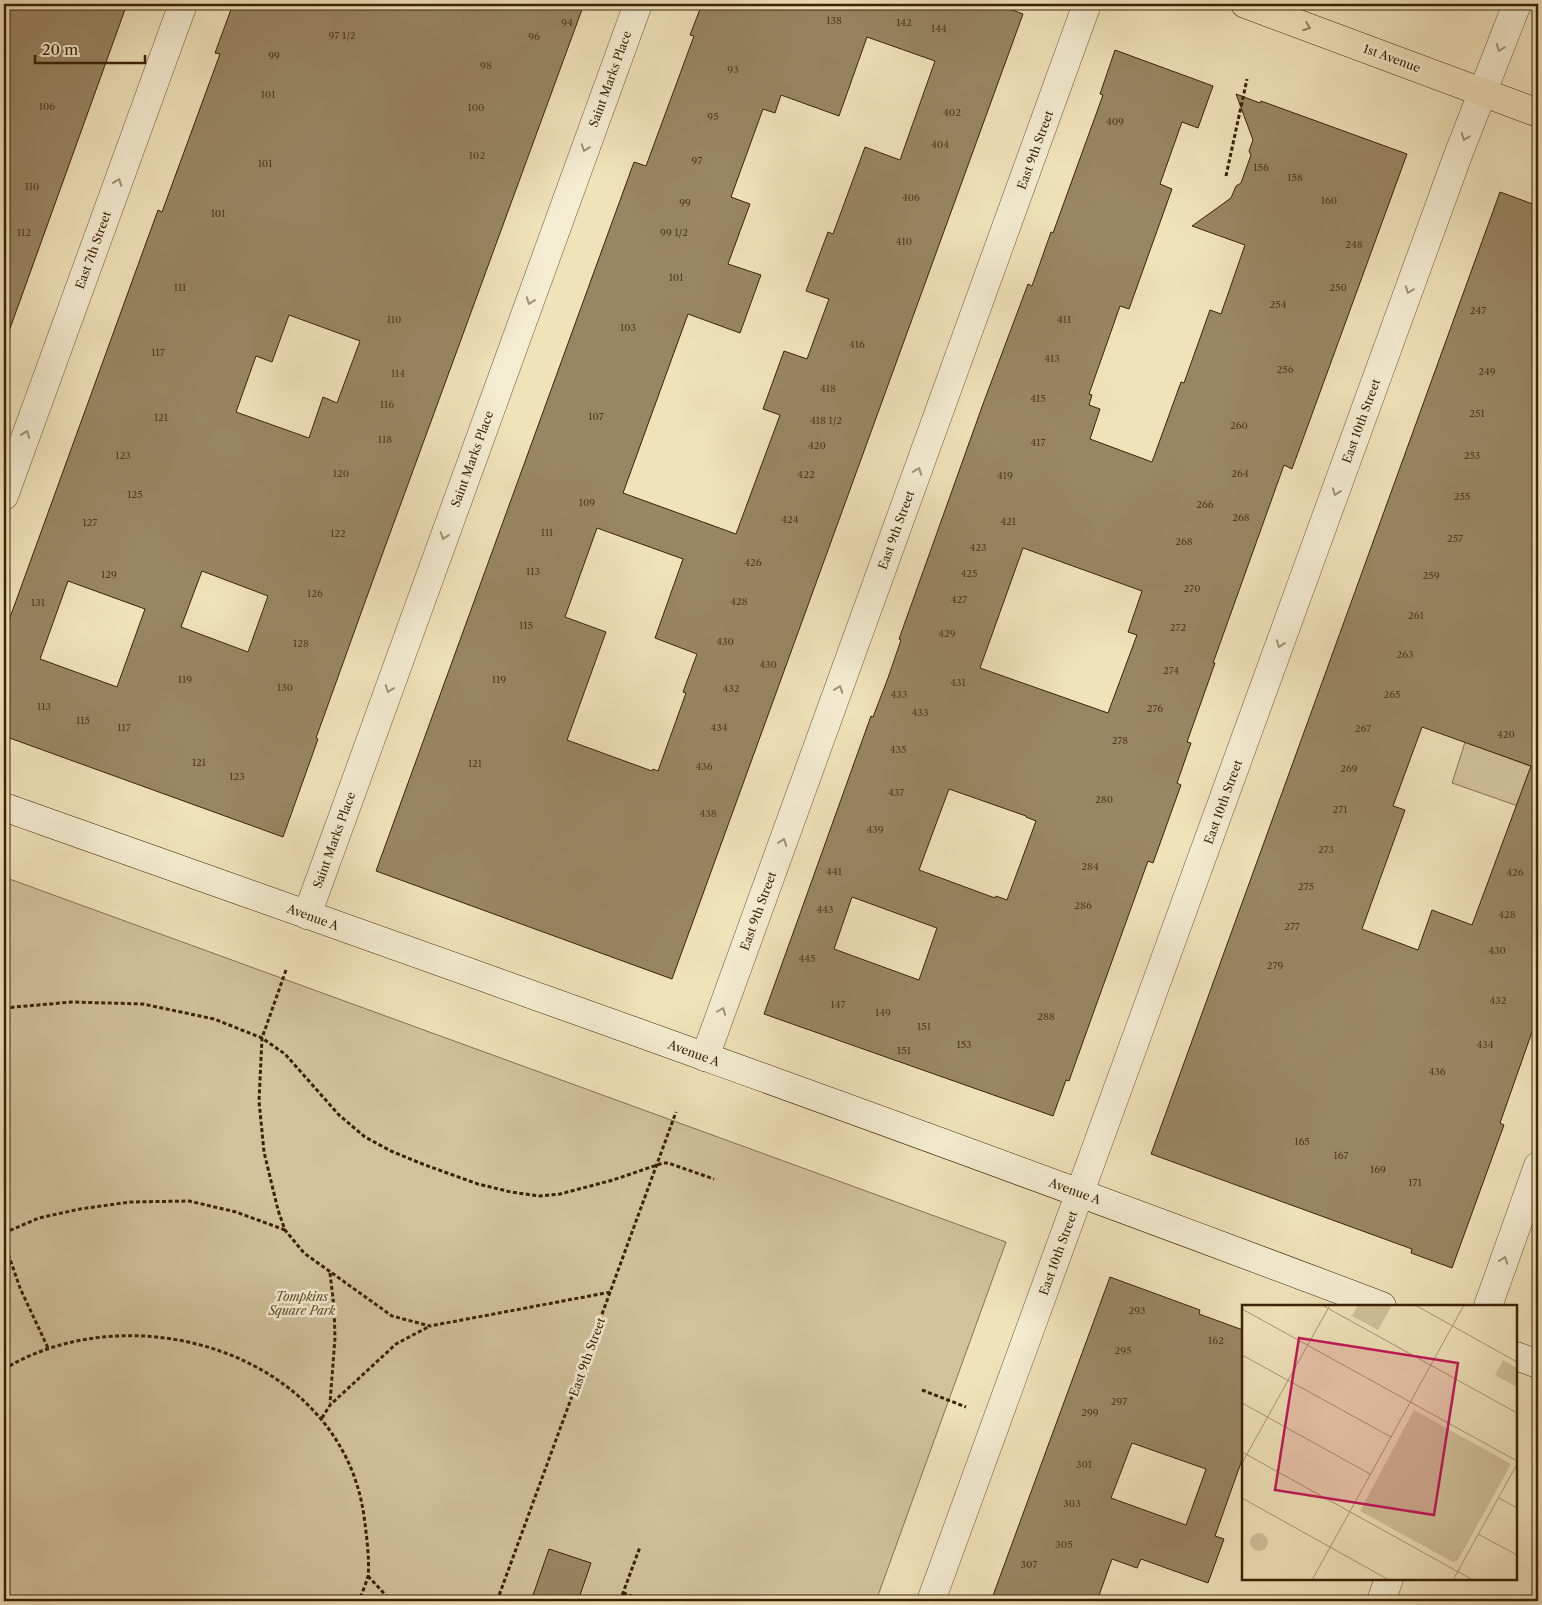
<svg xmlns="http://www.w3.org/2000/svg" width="1542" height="1605" viewBox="0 0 1542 1605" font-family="'Libre Caslon Text',serif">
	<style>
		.green { fill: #d1c29c; stroke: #867252 }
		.building { fill: #998664; stroke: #3b2207; fill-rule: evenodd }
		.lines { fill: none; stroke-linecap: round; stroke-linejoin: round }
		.minor-casing { stroke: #685234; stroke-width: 29 }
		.secondary-casing { stroke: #3b2207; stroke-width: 29 }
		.primary-casing { stroke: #3b2207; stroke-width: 29 }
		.path { stroke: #3b2207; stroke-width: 3; stroke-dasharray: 4 2.5; stroke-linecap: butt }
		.minor { stroke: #f5edd2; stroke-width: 28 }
		.secondary { stroke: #f5edd2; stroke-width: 28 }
		.primary { stroke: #f0e3ba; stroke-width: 28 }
		.oneway { stroke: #968260 }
		.oneway2 { stroke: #a19277 }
		.labels { text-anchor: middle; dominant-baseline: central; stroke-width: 5; stroke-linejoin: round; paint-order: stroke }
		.number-label { font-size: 10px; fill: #523b1e }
		.street-label { font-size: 12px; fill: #3b2207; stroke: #f5edd2 }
		.park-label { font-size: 12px; font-style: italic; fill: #604a2c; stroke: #f5edd2 }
		.inset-road { fill: none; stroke: #a89672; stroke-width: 1 }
		.view { fill: #c2185b; fill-opacity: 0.15; stroke: #c2185b; stroke-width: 2.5 }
		.inset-edge { fill: none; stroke: #3b2207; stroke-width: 2.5 }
	</style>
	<rect width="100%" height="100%" fill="#f0e3ba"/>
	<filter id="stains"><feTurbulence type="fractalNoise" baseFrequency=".004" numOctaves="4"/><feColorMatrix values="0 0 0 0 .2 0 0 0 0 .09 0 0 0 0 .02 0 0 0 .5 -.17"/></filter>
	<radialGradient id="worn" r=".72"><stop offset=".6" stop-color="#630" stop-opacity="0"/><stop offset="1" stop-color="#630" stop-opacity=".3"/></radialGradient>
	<g class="green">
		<polygon points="1465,742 1538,769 1538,813 1452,783"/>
		<polygon points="4,877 1006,1242 876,1601 4,1601"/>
	</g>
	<g class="building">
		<polygon points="11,4 127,4 8,334 4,333 4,23"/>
		<path d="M233,4H584L374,577L316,738L318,739L283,837L4,736V634L158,210L162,212L220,54L215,53ZM289,315L360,341L337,403L323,397L309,438L236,412L256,356L272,362ZM202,571L268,596L248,652L181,627ZM68,581L145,609L117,687L40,659Z"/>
		<path d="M702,4H996L1023,14L672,979L376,871L634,162L646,166L694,36L690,35ZM867,37L935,61L900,160L865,147L833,234L828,232L806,291L829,299L807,359L784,351L763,409L780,415L736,534L623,493L688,314L740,333L761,275L728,264L750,204L731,197L763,109L775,113L781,95L839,116ZM597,528L683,559L655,638L697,654L683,692L686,693L658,771L653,769L652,771L567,740L606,632L565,617Z"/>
		<path d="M1115,50L1213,86L1198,128L1182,122L1160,184L1172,189L1129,309L1120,306L1089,394L1092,395L1089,405L1100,409L1090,439L1152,462L1181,382L1184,383L1210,310L1221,314L1245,245L1192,226L1231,198L1236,186L1241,183L1251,155L1249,151L1253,140L1236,94L1260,103L1261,101L1407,154L1292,469L1284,465L1213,663H1215L1187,742L1191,743L1177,783L1181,785L1153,863L1148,861L1080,1050L1069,1081L1066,1080L1053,1116L764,1014L871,716L873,717L888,678L901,640L899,639L983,404L1028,284L1032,286L1051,232L1053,233L1074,175L1103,95L1100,94ZM1023,548L1142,591L1128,632L1137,635L1108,713L980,668ZM949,789L1026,816V817L1036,821L1007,900L996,896L995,898L919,870ZM852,897L937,928L919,980L834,949Z"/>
		<path d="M1500,192L1538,206V1015L1500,1123L1504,1125L1452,1268L1411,1253L1412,1249L1151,1154ZM1422,727L1531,766L1472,925L1432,910L1418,950L1362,929L1405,810L1393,806Z"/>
		<path d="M1110,1277L1200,1310L1199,1314L1243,1330V1457L1215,1536L1224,1539L1208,1583L1141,1559L1137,1568L1112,1559L1097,1601H991ZM1132,1443L1206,1469L1186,1525L1111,1498Z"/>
		<polygon points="549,1549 591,1563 578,1601 531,1601"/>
	</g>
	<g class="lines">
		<g class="minor-casing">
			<g id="minor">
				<polyline points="4,496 183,4"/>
				<polyline points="307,915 638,4"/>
				<polyline points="705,1057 1087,4"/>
				<polyline points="1488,1306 1538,1166"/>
				<polyline points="931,1601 1458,155 1517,4"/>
				<polyline points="1381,1601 1389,1579"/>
			</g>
		</g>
		<g class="secondary-casing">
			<g id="secondary">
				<path d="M4,807C464,970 925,1133 1382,1306"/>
				<polyline points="1516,1356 1538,1364"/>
			</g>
		</g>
		<g class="primary-casing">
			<polyline id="primary" points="1245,4 1538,113"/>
		</g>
		<g class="path">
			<polyline points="1226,176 1247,79"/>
			<polyline points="286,970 262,1038 259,1101 264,1152 278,1210 285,1230 304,1253 392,1316 430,1326 611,1292"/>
			<polyline points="4,1008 72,1002 143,1004 214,1019 262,1038 285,1054 339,1115 365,1137 391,1151 425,1165 478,1184 511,1192 539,1196 560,1194 613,1180 663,1163 668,1163 714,1179"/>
			<polyline points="4,1233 39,1218 80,1209 130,1202 189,1201 236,1212 285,1230"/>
			<polyline points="4,1242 20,1288 48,1348"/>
			<polyline points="330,1273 334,1307 335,1338 330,1403"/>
			<path d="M4,1369C134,1291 341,1354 364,1516C366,1532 370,1560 368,1576C366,1584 362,1593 359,1601"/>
			<polyline points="922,1390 966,1407"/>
			<polyline points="322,1418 330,1405 396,1344 430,1326"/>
			<polyline points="368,1576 391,1601"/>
			<polyline points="623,1593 647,1601"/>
			<polyline points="497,1601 676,1112"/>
			<polyline points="620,1601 640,1547"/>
		</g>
		<use href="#minor" class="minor"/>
		<use href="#secondary" class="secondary"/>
		<use href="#primary" class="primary"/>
	</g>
	<defs><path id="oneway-chevron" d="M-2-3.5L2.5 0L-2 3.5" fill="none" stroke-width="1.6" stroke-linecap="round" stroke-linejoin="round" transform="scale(1.25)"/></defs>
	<use class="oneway" href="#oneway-chevron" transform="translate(1307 27) rotate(20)"/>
	<g class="oneway2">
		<use href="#oneway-chevron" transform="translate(1500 48) rotate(111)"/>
		<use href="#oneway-chevron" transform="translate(1465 137) rotate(111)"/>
		<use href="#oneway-chevron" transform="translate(585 148) rotate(110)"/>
		<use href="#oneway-chevron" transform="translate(118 182) rotate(-70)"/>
		<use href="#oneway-chevron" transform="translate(1409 290) rotate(110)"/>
		<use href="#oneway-chevron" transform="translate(530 301) rotate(110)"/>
		<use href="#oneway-chevron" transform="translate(26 434) rotate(-70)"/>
		<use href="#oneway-chevron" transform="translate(918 471) rotate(-70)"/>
		<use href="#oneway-chevron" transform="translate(1336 492) rotate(110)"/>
		<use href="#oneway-chevron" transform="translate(444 536) rotate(110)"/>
		<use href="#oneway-chevron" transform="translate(1280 644) rotate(110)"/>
		<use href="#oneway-chevron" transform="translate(389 689) rotate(110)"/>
		<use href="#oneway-chevron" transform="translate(839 689) rotate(-70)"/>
		<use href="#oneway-chevron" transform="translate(783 842) rotate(-70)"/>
		<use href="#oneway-chevron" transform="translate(722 1011) rotate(-69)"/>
		<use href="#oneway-chevron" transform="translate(1504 1260) rotate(-70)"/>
	</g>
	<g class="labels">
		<g class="number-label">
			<text x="834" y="20">138</text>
			<text x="567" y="22">94</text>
			<text x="904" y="22">142</text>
			<text x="939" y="28">144</text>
			<text x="342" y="35">97 1/2</text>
			<text x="534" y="36">96</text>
			<text x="274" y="55">99</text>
			<text x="486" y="65">98</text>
			<text x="733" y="69">93</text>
			<text x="268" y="94">101</text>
			<text x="47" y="106">106</text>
			<text x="476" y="107">100</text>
			<text x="952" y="112">402</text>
			<text x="713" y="116">95</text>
			<text x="1115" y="121">409</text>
			<text x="940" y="144">404</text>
			<text x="477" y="155">102</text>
			<text x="697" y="160">97</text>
			<text x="265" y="163">101</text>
			<text x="1261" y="167">156</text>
			<text x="1295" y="177">158</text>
			<text x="32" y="186">110</text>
			<text x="911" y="197">406</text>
			<text x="1329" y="200">160</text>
			<text x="685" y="202">99</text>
			<text x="218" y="213">101</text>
			<text x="24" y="232">112</text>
			<text x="674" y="232">99 1/2</text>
			<text x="904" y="241">410</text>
			<text x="1354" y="244">248</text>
			<text x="676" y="277">101</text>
			<text x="180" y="287">111</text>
			<text x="1338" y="287">250</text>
			<text x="1278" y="304">254</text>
			<text x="1478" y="310">247</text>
			<text x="394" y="319">110</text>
			<text x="1064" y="319">411</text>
			<text x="628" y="327">103</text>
			<text x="857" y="344">416</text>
			<text x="158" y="352">117</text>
			<text x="1052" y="358">413</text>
			<text x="1285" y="369">256</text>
			<text x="1487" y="371">249</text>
			<text x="398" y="373">114</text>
			<text x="828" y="388">418</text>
			<text x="1038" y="398">415</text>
			<text x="387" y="404">116</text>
			<text x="1477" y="413">251</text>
			<text x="596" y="416">107</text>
			<text x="161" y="417">121</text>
			<text x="826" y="420">418 1/2</text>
			<text x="1239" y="425">260</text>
			<text x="385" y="439">118</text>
			<text x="1038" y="442">417</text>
			<text x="817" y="445">420</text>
			<text x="123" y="455">123</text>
			<text x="1472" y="455">253</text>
			<text x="341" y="473">120</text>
			<text x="1240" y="473">264</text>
			<text x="806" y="474">422</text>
			<text x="1005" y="475">419</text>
			<text x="135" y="494">125</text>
			<text x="1462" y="496">255</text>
			<text x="587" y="502">109</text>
			<text x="1205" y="504">266</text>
			<text x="1241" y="517">268</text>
			<text x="790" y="519">424</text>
			<text x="1008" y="521">421</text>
			<text x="90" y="522">127</text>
			<text x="547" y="532">111</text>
			<text x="338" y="533">122</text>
			<text x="1455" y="538">257</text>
			<text x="1184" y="541">268</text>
			<text x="978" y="547">423</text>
			<text x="753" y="562">426</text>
			<text x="533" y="571">113</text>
			<text x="969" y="573">425</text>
			<text x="109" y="574">129</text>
			<text x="1431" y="575">259</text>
			<text x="1192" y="588">270</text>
			<text x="315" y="593">126</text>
			<text x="959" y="599">427</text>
			<text x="739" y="601">428</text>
			<text x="38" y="602">131</text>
			<text x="1416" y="615">261</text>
			<text x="526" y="625">115</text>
			<text x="1178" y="627">272</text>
			<text x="947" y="633">429</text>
			<text x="725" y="641">430</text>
			<text x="301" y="643">128</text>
			<text x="1405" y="654">263</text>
			<text x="768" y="664">430</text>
			<text x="1171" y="670">274</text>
			<text x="185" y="679">119</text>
			<text x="499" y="679">119</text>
			<text x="958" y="682">431</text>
			<text x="285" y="687">130</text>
			<text x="731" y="688">432</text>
			<text x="899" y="694">433</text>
			<text x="1392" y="694">265</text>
			<text x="44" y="706">113</text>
			<text x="1155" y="708">276</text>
			<text x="920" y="712">433</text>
			<text x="83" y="720">115</text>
			<text x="124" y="727">117</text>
			<text x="719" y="727">434</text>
			<text x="1363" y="728">267</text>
			<text x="1506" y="734">420</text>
			<text x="1120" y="740">278</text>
			<text x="898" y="749">435</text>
			<text x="199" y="762">121</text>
			<text x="475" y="763">121</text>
			<text x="704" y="766">436</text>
			<text x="1349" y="768">269</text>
			<text x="237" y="776">123</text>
			<text x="896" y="792">437</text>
			<text x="1104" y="799">280</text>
			<text x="1340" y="809">271</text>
			<text x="708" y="813">438</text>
			<text x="875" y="829">439</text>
			<text x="1326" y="849">273</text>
			<text x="1090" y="866">284</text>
			<text x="834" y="871">441</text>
			<text x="1515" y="872">426</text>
			<text x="1306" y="886">275</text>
			<text x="1083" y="905">286</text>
			<text x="825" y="909">443</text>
			<text x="1507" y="914">428</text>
			<text x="1292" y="926">277</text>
			<text x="1497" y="950">430</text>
			<text x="807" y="958">445</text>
			<text x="1275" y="965">279</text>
			<text x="1498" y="1000">432</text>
			<text x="838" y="1004">147</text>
			<text x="883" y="1012">149</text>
			<text x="1046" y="1016">288</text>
			<text x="924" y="1026">151</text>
			<text x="964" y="1044">153</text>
			<text x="1485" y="1044">434</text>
			<text x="904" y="1050">151</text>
			<text x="1437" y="1071">436</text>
			<text x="1302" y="1141">165</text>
			<text x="1341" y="1155">167</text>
			<text x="1378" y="1169">169</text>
			<text x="1415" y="1182">171</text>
			<text x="1137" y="1310">293</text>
			<text x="1216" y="1340">162</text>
			<text x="1123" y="1350">295</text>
			<text x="1119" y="1401">297</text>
			<text x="1090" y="1412">299</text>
			<text x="1084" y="1464">301</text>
			<text x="1072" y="1503">303</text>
			<text x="1064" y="1544">305</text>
			<text x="1029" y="1564">307</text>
		</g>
		<g class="street-label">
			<text transform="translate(1392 58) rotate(20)">1st Avenue</text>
			<text transform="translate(610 79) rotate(-70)">Saint Marks Place</text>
			<text transform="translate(1035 150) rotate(-70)">East 9th Street</text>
			<text transform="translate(93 250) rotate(-70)">East 7th Street</text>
			<text transform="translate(1361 421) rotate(-70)">East 10th Street</text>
			<text transform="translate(472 459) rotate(-70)">Saint Marks Place</text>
			<text transform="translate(896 530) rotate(-70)">East 9th Street</text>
			<text transform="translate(1223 802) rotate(-70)">East 10th Street</text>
			<text transform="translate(334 840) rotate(-70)">Saint Marks Place</text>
			<text transform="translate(758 911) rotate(-70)">East 9th Street</text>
			<text transform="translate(313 917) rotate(20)">Avenue A</text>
			<text transform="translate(694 1053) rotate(20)">Avenue A</text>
			<text transform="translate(1075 1191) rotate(20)">Avenue A</text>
			<text transform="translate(1058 1253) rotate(-70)">East 10th Street</text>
			<text transform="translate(587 1357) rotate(-70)">East 9th Street</text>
		</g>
		<g class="park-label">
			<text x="302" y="1296">Tompkins<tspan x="302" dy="14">Square Park</tspan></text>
		</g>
	</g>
	<g transform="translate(1242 1305)">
		<rect width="275" height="275" fill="#f0e3ba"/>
		<path d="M116,0H150L136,25L110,11ZM261,55L275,63V82L253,70ZM172,105L269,159L216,255L211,257L118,206ZM8 237a9 9 0 1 1 18 0a9 9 0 1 1-18 0Z" fill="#d1c29c"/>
		<path class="inset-road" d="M80,0L275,108M173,0L275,57M0,4L275,156M0,50L149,132M0,98L128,169M0,147L231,275M0,158L88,0M0,193L147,275M257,193L275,203M236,229L275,250M70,275L222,0M211,275L275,159"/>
		<path class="view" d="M57,33L216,58L192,210L33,185Z"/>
		<rect width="275" height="275" class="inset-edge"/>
	</g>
	<rect width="1542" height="1605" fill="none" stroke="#f0e3ba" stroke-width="20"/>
	<rect x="5" y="5" width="1532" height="1595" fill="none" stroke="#3b2207" stroke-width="2.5"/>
	<rect x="10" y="10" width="1522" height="1585" fill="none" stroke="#3b2207"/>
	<path d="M35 55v8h110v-8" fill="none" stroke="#3b2207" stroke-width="2.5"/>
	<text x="42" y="55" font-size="15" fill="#3b2207" stroke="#f5edd2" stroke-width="4" paint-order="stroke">20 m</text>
	<rect width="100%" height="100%" filter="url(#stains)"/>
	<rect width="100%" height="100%" fill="url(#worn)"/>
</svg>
